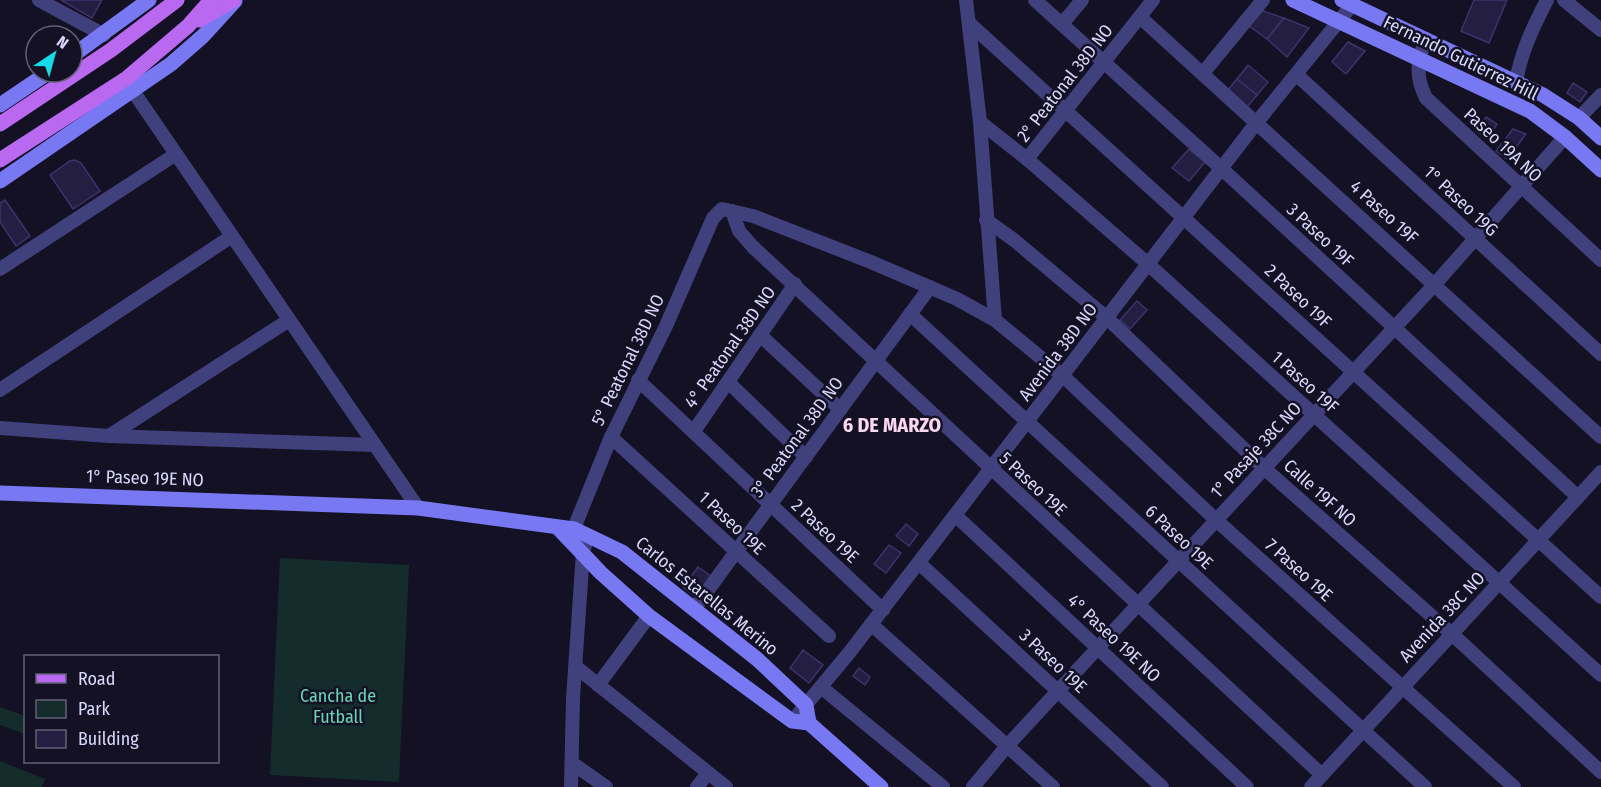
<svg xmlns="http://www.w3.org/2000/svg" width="1601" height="787" viewBox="0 0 1601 787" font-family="'Fira Sans Condensed',sans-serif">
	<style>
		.green { fill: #142c2b }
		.building { fill: #241e42; stroke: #3c336c; stroke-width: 1.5 }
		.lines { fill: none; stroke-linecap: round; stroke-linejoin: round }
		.street { stroke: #40407d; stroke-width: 14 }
		.secondary { stroke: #7778f2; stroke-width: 15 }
		.primary { stroke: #b968f0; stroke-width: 15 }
		.labels { text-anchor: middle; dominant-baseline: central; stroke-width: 5; stroke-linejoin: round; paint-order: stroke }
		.street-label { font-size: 18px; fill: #d9d7fb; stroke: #131123 }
		.park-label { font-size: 18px; fill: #69d4b6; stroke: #131123 }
		.neighbourhood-label { font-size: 20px; font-weight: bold; fill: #fbd8f0; stroke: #131123 }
	</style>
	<rect width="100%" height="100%" fill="#131123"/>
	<g class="green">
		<polygon points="280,558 409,565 399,782 270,775"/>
		<polygon points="0,707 25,716 25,734 0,725"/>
		<polygon points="0,761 45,779 42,787 0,787"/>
	</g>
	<g class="building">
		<polygon points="61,0 102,0 92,18"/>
		<polygon points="1474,0 1507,0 1489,43 1461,31"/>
		<polygon points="1260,10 1284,18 1267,39 1248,25"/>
		<polygon points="1284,18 1309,28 1287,57 1267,39"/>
		<polygon points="1348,42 1365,51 1346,74 1332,62"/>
		<polygon points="1248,65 1268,82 1257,95 1237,79"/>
		<polygon points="1237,79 1257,95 1247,107 1227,91"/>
		<polygon points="1573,83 1587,92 1580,102 1567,93"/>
		<polygon points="1486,117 1497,124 1488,139 1476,131"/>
		<polygon points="1513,129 1526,134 1507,159 1496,151"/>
		<polygon points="1189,149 1205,162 1189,181 1172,168"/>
		<polygon points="75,160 81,163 100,191 73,209 50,175 70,161"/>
		<polygon points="5,200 30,236 16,246 0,222 0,203"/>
		<polygon points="1137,301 1147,310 1130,329 1120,320"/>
		<polygon points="906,524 918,534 909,546 896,536"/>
		<polygon points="889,545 901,553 886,573 874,564"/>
		<polygon points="698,567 712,577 697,598 683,587"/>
		<polygon points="803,650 823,665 809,683 790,668"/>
		<polygon points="859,668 870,677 865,685 853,676"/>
	</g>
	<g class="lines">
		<g class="street">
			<polyline points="39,0 104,35"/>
			<polyline points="966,0 980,122 995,320"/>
			<polyline points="1035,0 1222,169 1578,497"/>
			<polyline points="1564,0 1601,30"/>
			<polyline points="1140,17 1601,437"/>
			<polyline points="969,23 1601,597"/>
			<polyline points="1062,24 1082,0"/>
			<path d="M1426,39C1417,61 1415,76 1426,98L1601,260"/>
			<polyline points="1203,73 1263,0"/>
			<polyline points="1297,75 1601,354"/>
			<path d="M1516,82C1521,52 1533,27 1547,0"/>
			<polyline points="133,91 418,508"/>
			<polyline points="1579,118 1601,95"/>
			<polyline points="980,122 1027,159 1148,264 1601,675"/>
			<polyline points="1027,159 1153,0"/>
			<polyline points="732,211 739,231 753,247 1322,775"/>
			<polyline points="986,220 1014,240 1107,318 1264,468 1452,634 1601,772"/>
			<polyline points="0,269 176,154"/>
			<polyline points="910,314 1425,787"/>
			<polyline points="760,335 840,409"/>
			<polyline points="638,380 883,610"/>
			<polyline points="728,382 806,457"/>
			<polyline points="0,390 232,236"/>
			<polyline points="0,428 109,436 375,445"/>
			<polyline points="694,431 795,284"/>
			<polyline points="109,436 289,320"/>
			<polyline points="611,437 829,636"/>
			<polyline points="955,515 1247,787"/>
			<polyline points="570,538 611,437 666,326 713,218 722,209 753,216 871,262 957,299 995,320 1063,376 1216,520 1514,787"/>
			<polyline points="919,563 1162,787"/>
			<polyline points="694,609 930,287"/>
			<polyline points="871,624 1053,787"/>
			<polyline points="576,667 726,787"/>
			<polyline points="598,685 649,616"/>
			<polyline points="821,687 943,787"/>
			<polyline points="799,713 849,653 1257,122 1352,5"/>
			<polyline points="572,763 606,787"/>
			<polyline points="571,787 573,698 583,552 588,536"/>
			<polyline points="697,787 708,773"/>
			<polyline points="973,787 1007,746 1435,284 1565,137"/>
			<polyline points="1311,787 1601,472"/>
		</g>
		<g class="secondary">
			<polyline points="1293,0 1530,111 1565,137 1601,170"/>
			<polyline points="1342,0 1543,95 1579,118 1601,138"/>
			<polyline points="72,56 149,0"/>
			<polyline points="0,105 49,72"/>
			<polyline points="0,181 171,64 203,36 235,1"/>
			<polyline points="0,493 418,508 574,529 622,552 757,659 806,705 809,723"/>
			<polyline points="558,528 601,573 649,616 792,721 809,723 881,787"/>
		</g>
		<g class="primary">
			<polyline points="199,20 234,0"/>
			<polyline points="0,124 111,50 177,0"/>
			<polyline points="0,160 127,78 188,26 211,0"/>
		</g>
	</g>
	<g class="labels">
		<g class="street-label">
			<text transform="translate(1461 58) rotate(26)">Fernando Gutierrez Hill</text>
			<text transform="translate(1065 83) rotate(-52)">2° Peatonal 38D NO</text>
			<text transform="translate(1503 145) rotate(43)">Paseo 19A NO</text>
			<text transform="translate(1461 201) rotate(43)">1° Paseo 19G</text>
			<text transform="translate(1384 212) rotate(42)">4 Paseo 19F</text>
			<text transform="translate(1320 235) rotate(43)">3 Paseo 19F</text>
			<text transform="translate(1298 296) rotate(43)">2 Paseo 19F</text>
			<text transform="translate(730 347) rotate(-55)">4° Peatonal 38D NO</text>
			<text transform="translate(1058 352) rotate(-53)">Avenida 38D NO</text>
			<text transform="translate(628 360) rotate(-64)">5° Peatonal 38D NO</text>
			<text transform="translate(1305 382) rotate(42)">1 Paseo 19F</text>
			<text transform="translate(797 437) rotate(-54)">3° Peatonal 38D NO</text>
			<text transform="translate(1256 450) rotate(-47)">1° Pasaje 38C NO</text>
			<text transform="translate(145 478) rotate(2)">1° Paseo 19E NO</text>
			<text transform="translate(1033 484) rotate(43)">5 Paseo 19E</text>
			<text transform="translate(1320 493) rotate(42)">Calle 19F NO</text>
			<text transform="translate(732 523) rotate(43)">1 Paseo 19E</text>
			<text transform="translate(825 531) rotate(43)">2 Paseo 19E</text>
			<text transform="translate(1179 537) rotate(43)">6 Paseo 19E</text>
			<text transform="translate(1299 570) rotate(42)">7 Paseo 19E</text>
			<text transform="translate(707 596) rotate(39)">Carlos Estarellas Merino</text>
			<text transform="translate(1442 617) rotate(-47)">Avenida 38C NO</text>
			<text transform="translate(1114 638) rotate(43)">4° Paseo 19E NO</text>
			<text transform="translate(1053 661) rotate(43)">3 Paseo 19E</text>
		</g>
		<g class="park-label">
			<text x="338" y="696">Cancha de<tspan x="338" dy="21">Futball</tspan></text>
		</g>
		<g class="neighbourhood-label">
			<text x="892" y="425">6 DE MARZO</text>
		</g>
	</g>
	<rect x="24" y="655" width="195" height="108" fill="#131123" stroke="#626079" stroke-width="1.5"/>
	<rect x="36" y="674" width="30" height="9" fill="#b968f0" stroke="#626079" stroke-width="1.5"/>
	<text x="78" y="685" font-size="18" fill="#d9d7fb">Road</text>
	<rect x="36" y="700" width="30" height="18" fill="#142c2b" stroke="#626079" stroke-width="1.5"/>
	<text x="78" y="715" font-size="18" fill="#d9d7fb">Park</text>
	<rect x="36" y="730" width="30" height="18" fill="#241e42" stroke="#626079" stroke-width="1.5"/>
	<text x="78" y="745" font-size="18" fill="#d9d7fb">Building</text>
	<g transform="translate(54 54) rotate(36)"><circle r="28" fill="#131123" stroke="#626079" stroke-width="1.5"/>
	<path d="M0-4.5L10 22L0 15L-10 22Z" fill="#17d9e7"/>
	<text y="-9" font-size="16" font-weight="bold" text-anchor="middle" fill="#d9d7fb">N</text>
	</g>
</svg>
